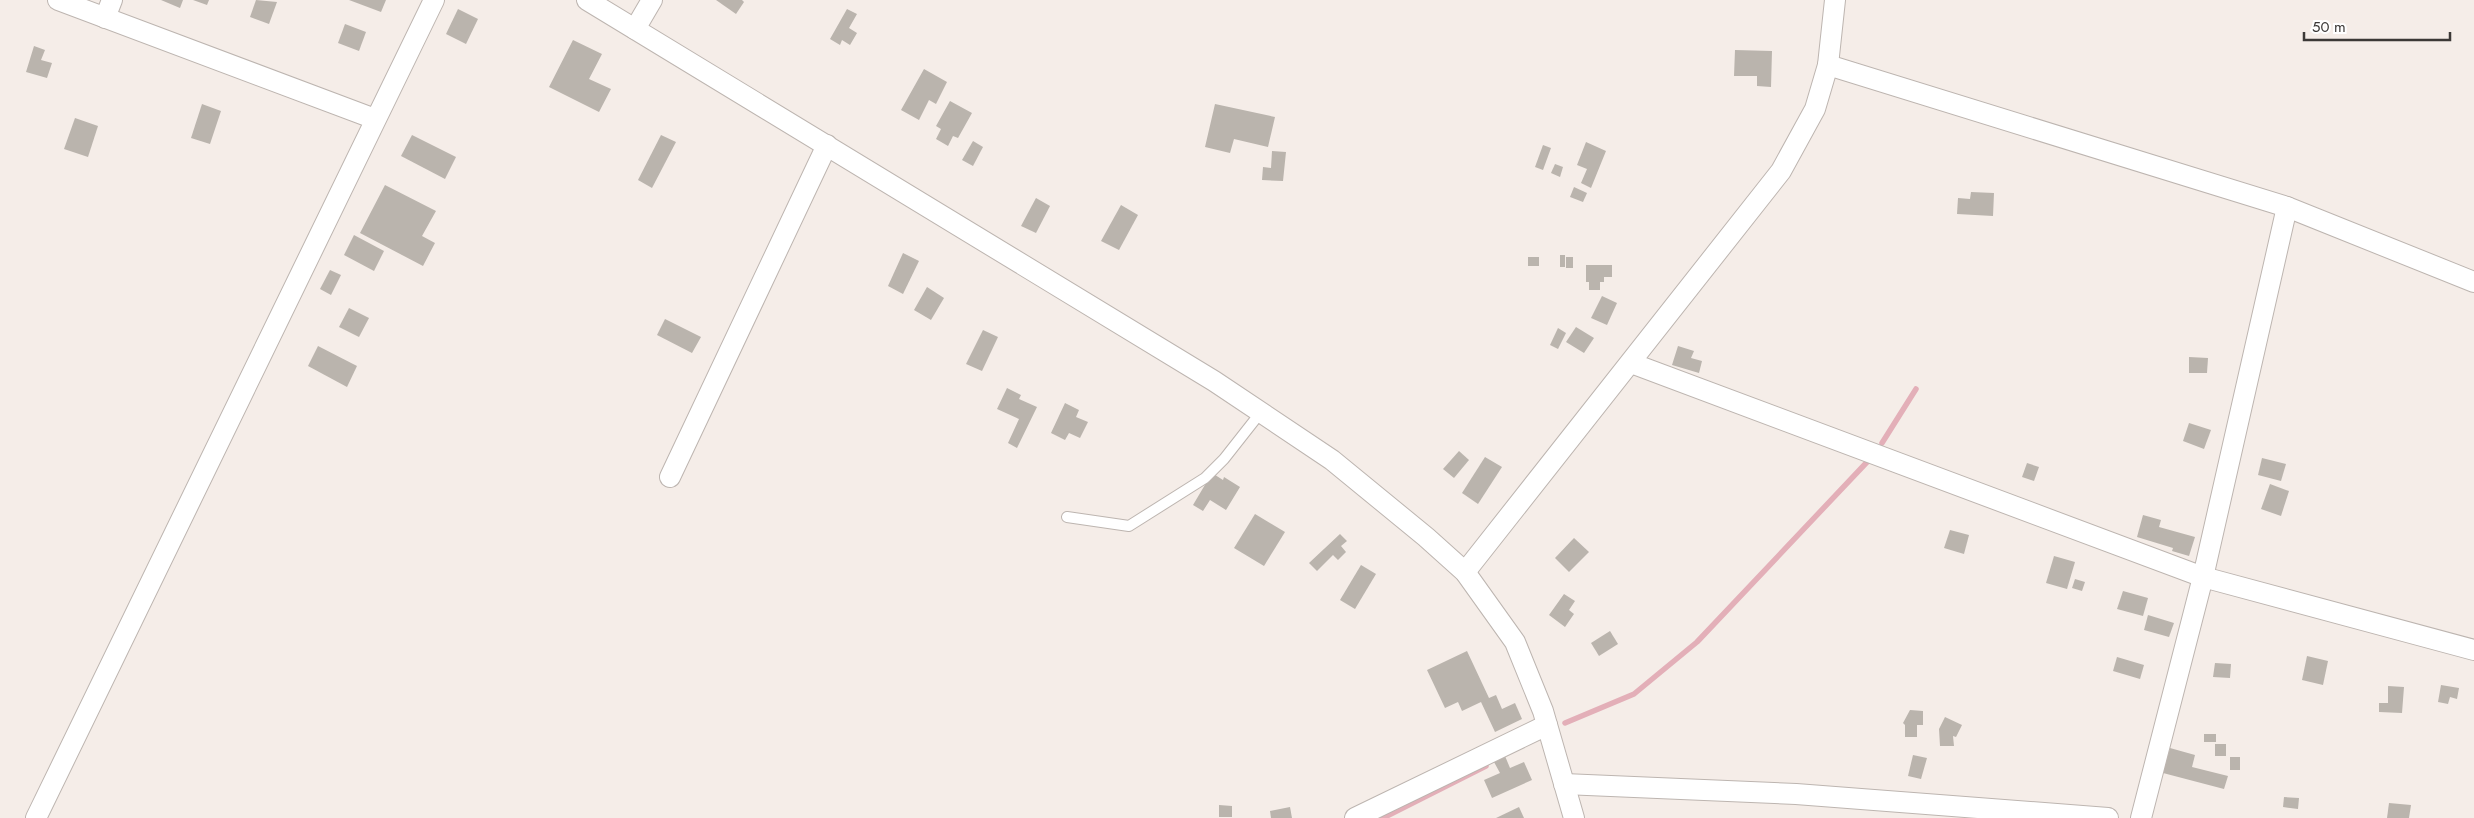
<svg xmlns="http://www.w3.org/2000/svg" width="2474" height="818" viewBox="0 0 2474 818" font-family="Jost,sans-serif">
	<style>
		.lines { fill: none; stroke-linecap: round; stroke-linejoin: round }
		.stream { stroke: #e3afb8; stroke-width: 5.5 }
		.building { fill: #bab4ad }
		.service-casing { stroke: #bdb5b0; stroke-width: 12 }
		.minor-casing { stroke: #bdb5b0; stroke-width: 22 }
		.service { stroke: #fff; stroke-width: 10 }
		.minor { stroke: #fff; stroke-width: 20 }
	</style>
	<rect width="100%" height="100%" fill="#f5ede8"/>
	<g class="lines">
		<g class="stream">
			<polyline points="1882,443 1916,389"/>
			<polyline points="1565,723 1634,694 1697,642 1868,461"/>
			<polyline points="1383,818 1486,766"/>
		</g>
	</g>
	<g class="building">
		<polygon points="161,0 183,0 180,8"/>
		<polygon points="193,0 209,0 207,5"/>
		<polygon points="256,0 277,2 269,24 250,17"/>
		<polygon points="349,0 386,0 381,12"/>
		<polygon points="716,0 742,0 744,2 736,14"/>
		<polygon points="458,9 478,19 466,44 446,34"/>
		<polygon points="847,9 857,14 849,28 857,33 850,45 842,40 840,45 830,39"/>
		<polygon points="345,24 366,32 359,51 338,43"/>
		<polygon points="573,40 602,54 589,79 611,89 599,112 549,87"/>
		<polygon points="34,46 45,50 41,60 52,63 47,78 26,72"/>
		<polygon points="1735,50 1772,51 1771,87 1757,86 1757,76 1734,76"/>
		<polygon points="924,69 947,82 936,104 929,100 919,120 901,110"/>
		<polygon points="950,101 972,113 958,138 953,136 948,146 936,139 941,129 936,126"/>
		<polygon points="202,104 221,111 210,144 191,138"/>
		<polygon points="1215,104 1275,117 1268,147 1234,139 1230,153 1205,147"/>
		<polygon points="75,118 98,126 88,157 64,149"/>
		<polygon points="412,135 456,157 445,179 401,156"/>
		<polygon points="661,135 676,142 652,188 638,180"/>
		<polygon points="973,141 983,147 973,166 962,160"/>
		<polygon points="1586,142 1606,151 1591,188 1581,183 1587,169 1577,165"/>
		<polygon points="1543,145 1551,148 1543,170 1535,167"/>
		<polygon points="1272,151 1286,152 1283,181 1262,180 1263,167 1271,168"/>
		<polygon points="1555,164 1563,167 1560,177 1551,173"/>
		<polygon points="385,185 436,211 422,236 435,243 423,266 360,233"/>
		<polygon points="1574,187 1587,193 1583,202 1570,197"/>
		<polygon points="1971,192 1994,193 1993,216 1957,214 1958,198 1970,199"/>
		<polygon points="1036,198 1050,206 1036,233 1021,226"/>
		<polygon points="1121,205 1138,215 1119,250 1101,241"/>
		<polygon points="354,235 384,251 374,271 344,255"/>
		<polygon points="903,253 919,261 903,294 888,286"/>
		<rect x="1560" y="255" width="5" height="12"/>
		<rect x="1528" y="257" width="11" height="9"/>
		<rect x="1566" y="257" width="7" height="11"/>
		<polygon points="1586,265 1612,265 1612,277 1604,277 1604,282 1600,282 1600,290 1589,290 1589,282 1586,282"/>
		<polygon points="330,270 341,275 331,295 320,289"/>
		<polygon points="927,287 944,298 931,320 914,310"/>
		<polygon points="1602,296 1617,303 1607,325 1591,318"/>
		<polygon points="349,308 369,318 359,337 339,327"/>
		<polygon points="665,319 701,337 692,353 657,335"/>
		<polygon points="1576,327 1594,338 1584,353 1566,342"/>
		<polygon points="1558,328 1566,333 1558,349 1550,345"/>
		<polygon points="983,330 998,337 982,371 966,364"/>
		<polygon points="318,346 357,366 347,387 308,366"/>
		<polygon points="1678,346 1694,351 1691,358 1702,361 1699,373 1672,365"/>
		<polygon points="2189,357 2208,358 2207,373 2189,373"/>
		<polygon points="1007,388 1021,395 1019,399 1037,407 1017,448 1008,443 1019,419 997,409"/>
		<polygon points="1065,403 1079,410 1076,417 1088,422 1080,438 1069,433 1065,440 1051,433"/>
		<polygon points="2189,423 2211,430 2204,449 2183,441"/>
		<polygon points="1459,451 1469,460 1454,478 1443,469"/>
		<polygon points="1485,457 1502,467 1478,504 1462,493"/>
		<polygon points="2262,458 2286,464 2281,481 2258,475"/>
		<polygon points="2027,463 2039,467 2034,481 2022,477"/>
		<polygon points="1212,473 1223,480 1224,477 1240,487 1226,510 1210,500 1203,511 1193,505"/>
		<polygon points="2270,484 2289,491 2281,516 2261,509"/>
		<polygon points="1255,514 1285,532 1264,566 1234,548"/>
		<polygon points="2143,515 2161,520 2159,527 2195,537 2189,556 2172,551 2173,548 2137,537"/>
		<polygon points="1950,530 1969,535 1964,554 1944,548"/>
		<polygon points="1340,534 1347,541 1341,546 1346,552 1338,560 1333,555 1317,571 1309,563"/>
		<polygon points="1574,538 1589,552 1569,572 1555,558"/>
		<polygon points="2054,556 2075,562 2067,589 2046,583"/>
		<polygon points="1361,565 1376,574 1355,609 1340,600"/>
		<polygon points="2075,579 2085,582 2082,591 2072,588"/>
		<polygon points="2123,591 2148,598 2143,616 2117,609"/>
		<polygon points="1564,594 1575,601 1569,610 1574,614 1565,627 1549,615"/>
		<polygon points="2148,615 2174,623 2169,637 2144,630"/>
		<polygon points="1610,631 1618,644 1599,656 1591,643"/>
		<polygon points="1467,651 1489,698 1496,695 1502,709 1515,703 1522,719 1495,732 1481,702 1462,711 1458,702 1445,708 1427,670"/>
		<polygon points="2307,656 2328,661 2323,685 2302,680"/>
		<polygon points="2117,657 2144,665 2140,679 2113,671"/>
		<polygon points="2215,663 2231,664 2230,678 2213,677"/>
		<polygon points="2441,685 2459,688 2457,699 2450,697 2448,704 2438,702"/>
		<polygon points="2388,686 2404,687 2402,713 2379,712 2379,703 2388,703"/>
		<polygon points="1910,710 1923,711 1923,725 1917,725 1917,737 1905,737 1905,725 1903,723"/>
		<polygon points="1945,717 1962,725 1956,737 1953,736 1954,746 1940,746 1939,729"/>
		<rect x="2204" y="734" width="12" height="8"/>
		<rect x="2215" y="744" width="11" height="12"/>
		<polygon points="2170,748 2195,755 2192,767 2228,776 2224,789 2163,773"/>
		<polygon points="1913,755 1927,758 1921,779 1908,776"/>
		<polygon points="1505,756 1510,768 1524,762 1532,780 1492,798 1484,780 1500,773 1494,762"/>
		<rect x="2230" y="757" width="10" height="13"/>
		<polygon points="2284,797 2299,798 2298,809 2283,807"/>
		<polygon points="2389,803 2411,805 2409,818 2387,818"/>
		<polygon points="1219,805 1232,806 1232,817 1219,817"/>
		<polygon points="1290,807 1292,818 1271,818 1270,811"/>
		<polygon points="1519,807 1524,818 1496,818"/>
	</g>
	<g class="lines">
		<g class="service-casing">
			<polyline id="service" points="1067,517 1129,526 1205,478 1224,459 1261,412"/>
		</g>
		<g class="minor-casing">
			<g id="minor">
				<polyline points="58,0 375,119"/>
				<polyline points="587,0 1214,381 1332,460 1426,537 1465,572 1515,642 1543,711 1574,818"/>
				<polyline points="105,18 112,0"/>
				<polyline points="635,29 652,0"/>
				<polyline points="1828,65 2287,207 2474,282"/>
				<polyline points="1631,363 2203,577 2474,650"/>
				<polyline points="670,477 827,145"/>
				<polyline points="1465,572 1781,171 1815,109 1828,65 1835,0"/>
				<polyline points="1564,784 1796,794 2108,818"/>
				<polyline points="36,818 434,0"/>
				<polyline points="1355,818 1547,725"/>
				<polyline points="2141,818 2203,577 2287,207"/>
			</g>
		</g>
		<use href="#service" class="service"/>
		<use href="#minor" class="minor"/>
	</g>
	<path d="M2304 32v8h146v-8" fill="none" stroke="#3c3937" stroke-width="2.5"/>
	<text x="2312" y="32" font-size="15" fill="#3c3937" stroke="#ffffff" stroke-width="4" paint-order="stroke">50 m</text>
</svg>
